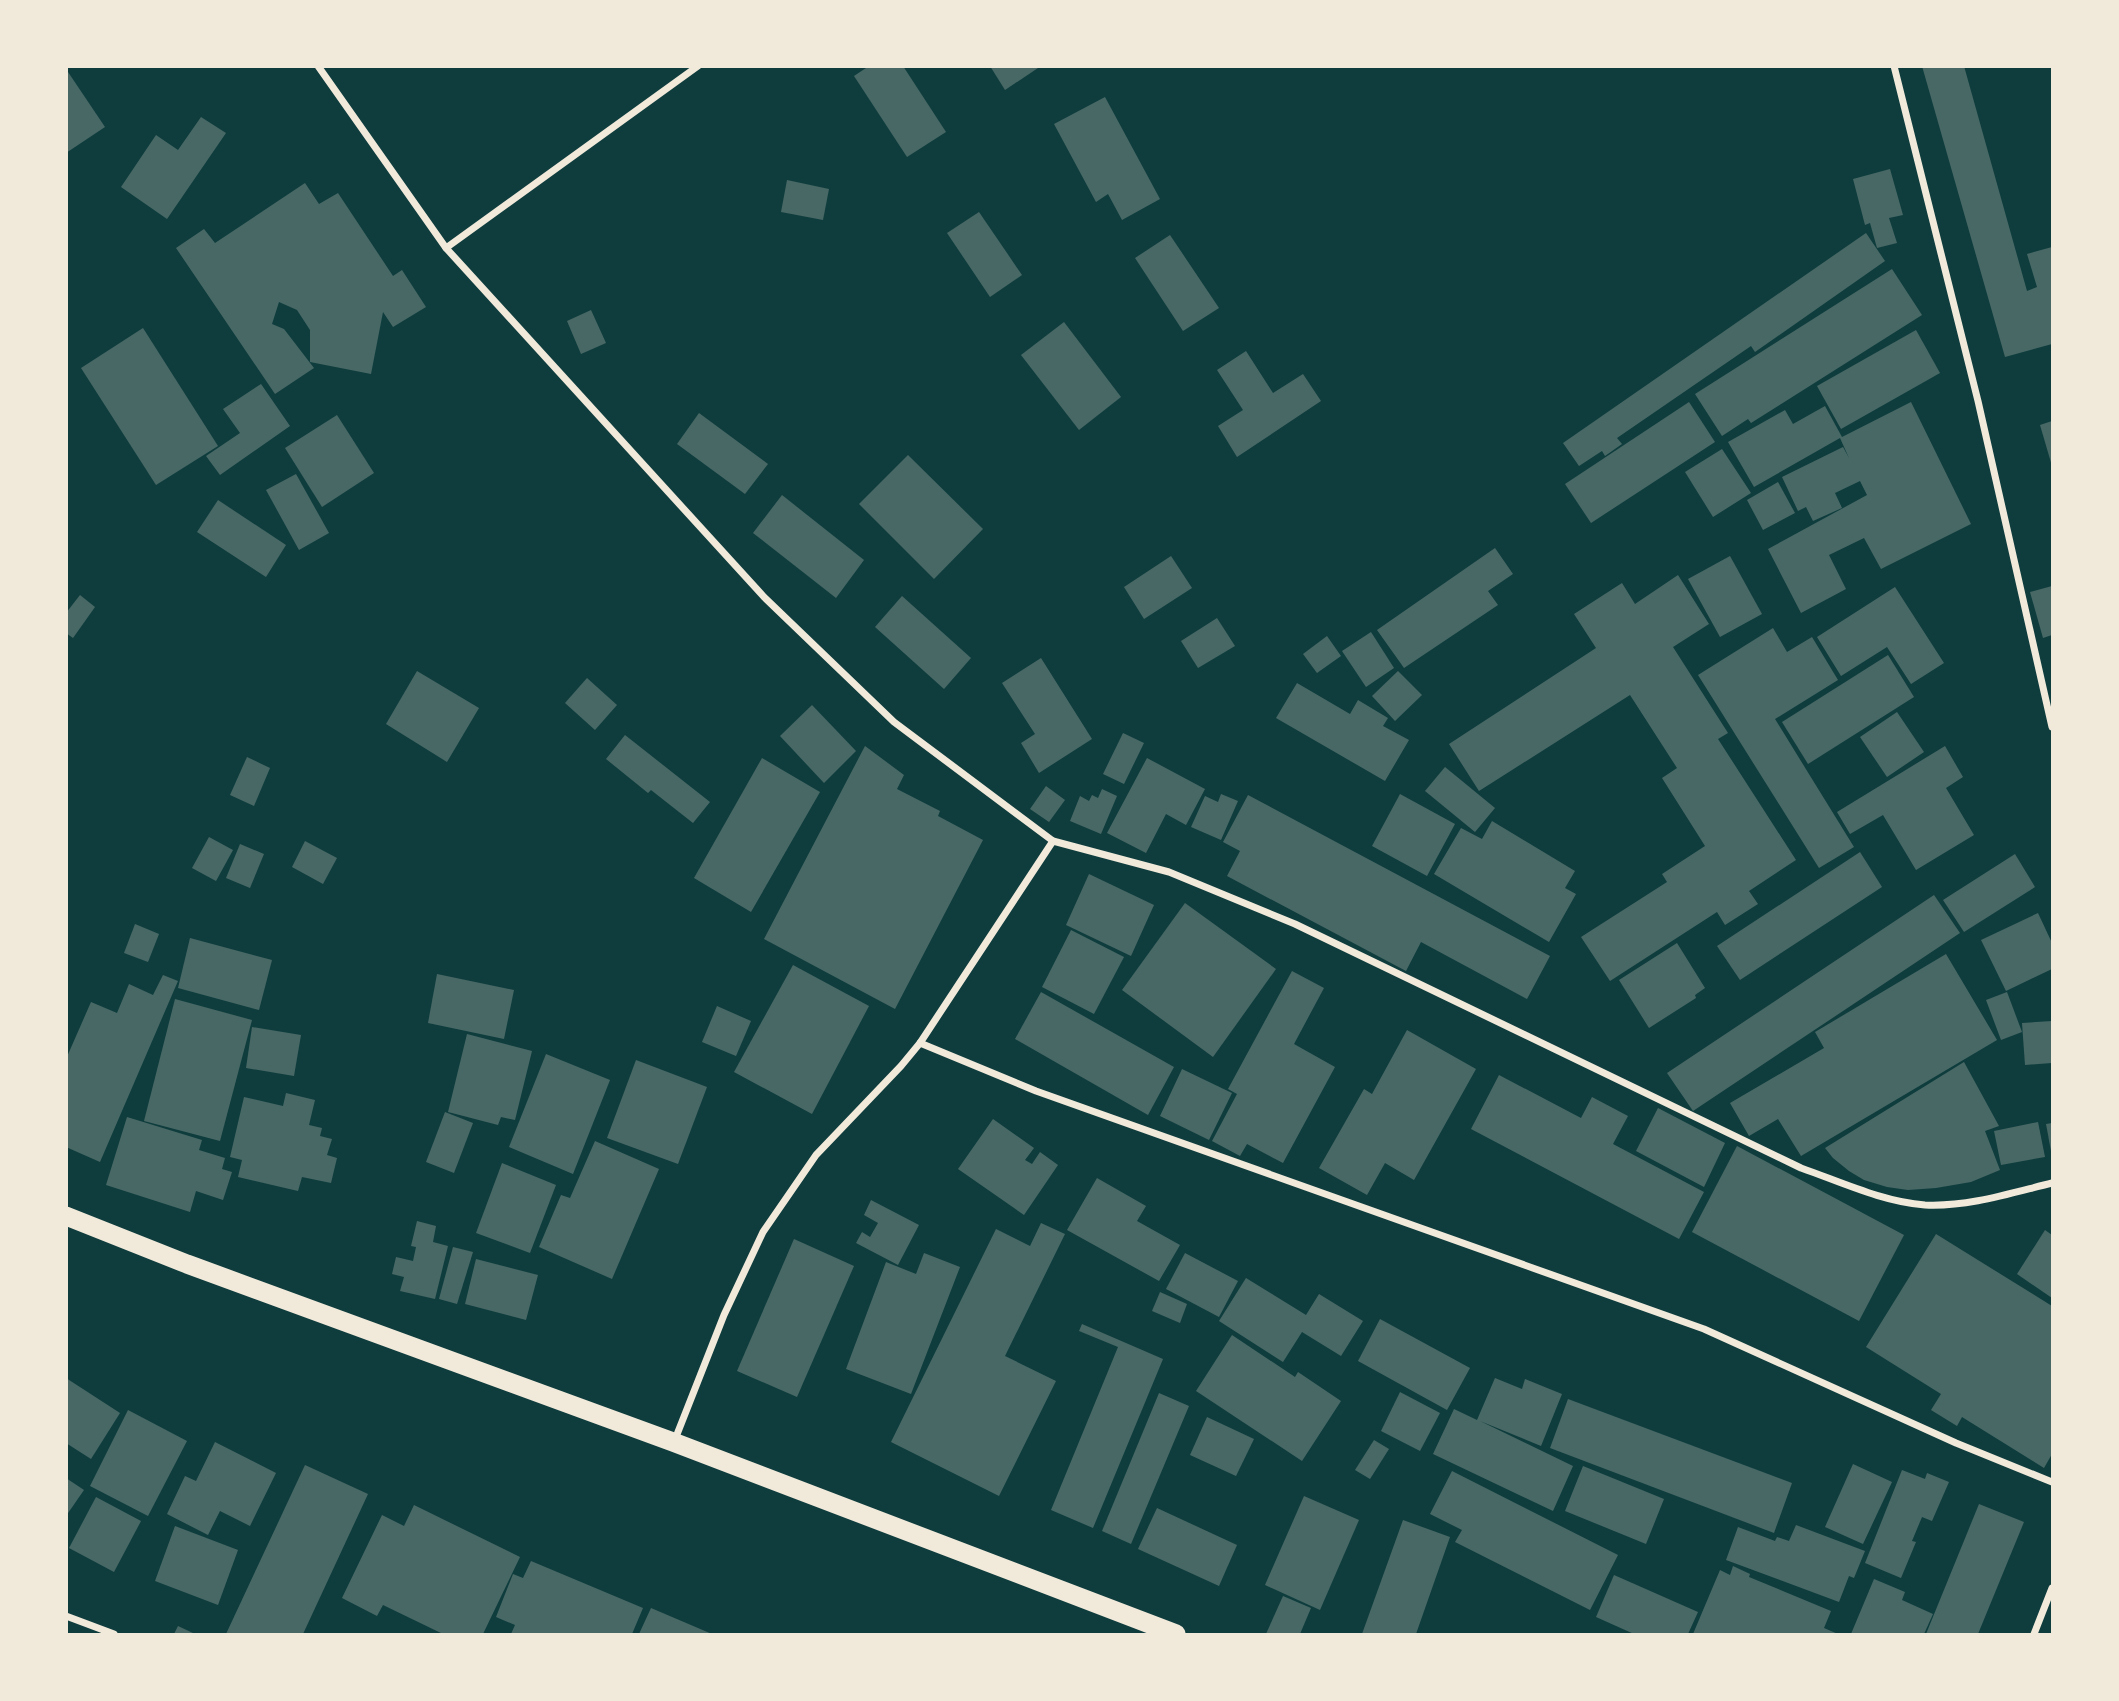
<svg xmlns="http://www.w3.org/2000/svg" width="2119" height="1701" viewBox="0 0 2119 1701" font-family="Manrope,sans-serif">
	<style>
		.building { fill: #486865 }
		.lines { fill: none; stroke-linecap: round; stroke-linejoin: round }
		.minor { stroke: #f1e9da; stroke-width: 7 }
		.trunk { stroke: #f1e9da; stroke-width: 19 }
	</style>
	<rect width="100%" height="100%" fill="#0f3d3e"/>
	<g class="building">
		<polygon points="869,66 903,66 946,132 907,157 854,76"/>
		<polygon points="990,66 1041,66 1005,90"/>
		<polygon points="1922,66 1964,66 2027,291 2037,287 2027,254 2052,247 2052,344 2005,357"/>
		<polygon points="66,69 105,127 66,153"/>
		<polygon points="1105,97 1160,199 1122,220 1108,194 1096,202 1054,124"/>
		<polygon points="201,117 226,133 167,219 121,187 156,135 178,150"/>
		<polygon points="1890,169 1903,215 1889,218 1897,243 1877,248 1870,223 1865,225 1853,179"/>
		<polygon points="787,180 829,189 823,220 781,212"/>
		<polygon points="305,183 319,204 338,193 393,276 402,270 426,307 393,327 383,312 371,374 310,362 310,330 297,310 279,302 272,324 284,329 314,368 275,394 176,248 204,229 215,243"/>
		<polygon points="979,212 1022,275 990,297 947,233"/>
		<polygon points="1866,233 1885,261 1755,352 1751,346 1617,438 1622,444 1605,456 1602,451 1579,466 1563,443"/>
		<polygon points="1170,235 1219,308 1183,331 1135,258"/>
		<polygon points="1892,269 1922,315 1751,423 1748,419 1722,436 1695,394"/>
		<polygon points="591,310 606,343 581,354 567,321"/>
		<polygon points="1064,322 1121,397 1079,430 1021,355"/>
		<polygon points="143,328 218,446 156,485 81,368"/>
		<polygon points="1916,330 1940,373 1841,429 1817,386"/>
		<polygon points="1246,351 1273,393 1303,374 1321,401 1237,457 1218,426 1243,410 1217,370"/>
		<polygon points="261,384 290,426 220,475 206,456 240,433 223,409"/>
		<polygon points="1689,402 1715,442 1591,523 1565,484"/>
		<polygon points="1911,402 1971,524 1881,569 1864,538 1829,555 1846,589 1801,613 1768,549 1867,495 1860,481 1835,493 1842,508 1813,521 1806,507 1798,511 1782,477 1843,447 1849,458 1840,438 1754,487 1728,442 1785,410 1793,424 1825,406 1842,437"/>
		<polygon points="699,413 768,464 745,494 677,444"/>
		<polygon points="337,415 374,473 322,507 285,448"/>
		<polygon points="2052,421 2052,466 2040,425"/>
		<polygon points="1722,449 1751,493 1713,517 1685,472"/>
		<polygon points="908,455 983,529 934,579 859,504"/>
		<polygon points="296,474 329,533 299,550 266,490"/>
		<polygon points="1778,482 1795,513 1763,530 1747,500"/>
		<polygon points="782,495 864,560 836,598 753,533"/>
		<polygon points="218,500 286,545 266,577 197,532"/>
		<polygon points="1495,548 1513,574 1488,591 1498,605 1404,668 1377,630"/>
		<polygon points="1171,556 1192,588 1144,619 1124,587"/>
		<polygon points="1730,556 1762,614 1720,637 1688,579"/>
		<polygon points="1678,575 1709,624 1673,647 1728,733 1718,739 1796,860 1749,891 1758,904 1725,925 1717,912 1610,981 1581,937 1667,882 1662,874 1705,846 1662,778 1677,768 1630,695 1479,791 1449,744 1596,648 1574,614 1622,583 1635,604"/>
		<polygon points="2052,586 2052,635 2043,638 2030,592"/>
		<polygon points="1895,587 1944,663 1911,684 1887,647 1841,676 1817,637"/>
		<polygon points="80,595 95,607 73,638 66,633 66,613"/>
		<polygon points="902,596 971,658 944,689 875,627"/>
		<polygon points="1217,618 1235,646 1198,668 1181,641"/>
		<polygon points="1773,628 1787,652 1812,637 1838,680 1775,719 1854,847 1819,868 1698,675"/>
		<polygon points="1371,632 1394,668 1366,687 1342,651"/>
		<polygon points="1327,636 1341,656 1317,673 1303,654"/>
		<polygon points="1888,655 1914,697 1808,764 1782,722"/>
		<polygon points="1041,658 1092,739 1039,773 1021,743 1035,734 1002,683"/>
		<polygon points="417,671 479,708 447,762 386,724"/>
		<polygon points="1398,671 1422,695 1395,721 1372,696"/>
		<polygon points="587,678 617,705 595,730 565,703"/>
		<polygon points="1297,683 1350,714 1358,700 1388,718 1383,726 1409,740 1385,781 1276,718"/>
		<polygon points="812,705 856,751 824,783 780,736"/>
		<polygon points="1897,712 1924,752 1887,777 1860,737"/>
		<polygon points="1123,733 1144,743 1124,784 1103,774"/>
		<polygon points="625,735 710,802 693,823 651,790 648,793 606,759"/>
		<polygon points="865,746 904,775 897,789 940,811 938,816 983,840 895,1009 764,939"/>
		<polygon points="1945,746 1963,777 1946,788 1974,835 1916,870 1883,815 1850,834 1837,812"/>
		<polygon points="247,757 270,768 254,806 230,795"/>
		<polygon points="762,758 820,792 751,912 694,878"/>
		<polygon points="1147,758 1205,789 1186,825 1166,814 1146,853 1107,833"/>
		<polygon points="1445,767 1495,808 1475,832 1425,791"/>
		<polygon points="1046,786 1065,800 1049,822 1030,809"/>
		<polygon points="1102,789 1117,796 1101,834 1070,821 1080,796 1089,801 1092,795 1098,798"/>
		<polygon points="1221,794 1238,801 1221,840 1191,827 1205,796 1218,802"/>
		<polygon points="1400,794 1455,824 1427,876 1372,846"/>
		<polygon points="1248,795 1550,956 1527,999 1421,942 1406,971 1227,876 1240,851 1223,842"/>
		<polygon points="1492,821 1575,871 1565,888 1576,894 1549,942 1434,874 1461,828 1482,839"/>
		<polygon points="209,837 233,850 216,881 192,868"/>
		<polygon points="305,841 337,858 323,884 292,867"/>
		<polygon points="240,844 264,854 250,888 226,878"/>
		<polygon points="1860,852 1882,887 1740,980 1717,946"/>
		<polygon points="2015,854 2035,887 1964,932 1943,900"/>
		<polygon points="1089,874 1154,905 1131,956 1066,925"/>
		<polygon points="1934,895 1960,933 1693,1111 1667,1073"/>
		<polygon points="1185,903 1276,969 1213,1057 1122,990"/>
		<polygon points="2038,913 2052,943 2052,969 2006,991 1981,940"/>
		<polygon points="135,924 159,934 148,962 124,953"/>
		<polygon points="1071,930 1124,957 1094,1014 1042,987"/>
		<polygon points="190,938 272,960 259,1010 178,988"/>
		<polygon points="1677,943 1705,988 1695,995 1696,998 1649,1028 1619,980"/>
		<polygon points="1946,954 1997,1040 1801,1156 1778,1119 1749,1136 1730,1103 1824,1048 1815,1032"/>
		<polygon points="793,965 869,1006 812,1114 734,1072"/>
		<polygon points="1292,971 1324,988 1294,1044 1335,1067 1283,1163 1247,1144 1240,1156 1212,1141 1237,1094 1228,1089"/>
		<polygon points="437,974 514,990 504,1039 428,1023"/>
		<polygon points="163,975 178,981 100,1162 66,1147 66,1059 91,1002 117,1013 129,984 153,995"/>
		<polygon points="1041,992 1174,1067 1148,1115 1015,1039"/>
		<polygon points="2007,992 2022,1032 2001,1040 1986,1000"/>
		<polygon points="175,999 252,1020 220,1141 144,1121"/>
		<polygon points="717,1006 751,1021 736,1056 702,1042"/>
		<polygon points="2052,1021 2052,1063 2025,1065 2022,1023"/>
		<polygon points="252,1027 301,1035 294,1076 246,1068"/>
		<polygon points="1407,1030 1476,1069 1414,1180 1385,1163 1367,1195 1319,1168 1364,1089 1372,1094"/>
		<polygon points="467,1034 532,1051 515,1120 501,1117 498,1125 448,1112"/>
		<polygon points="546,1054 610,1080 573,1174 509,1147"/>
		<polygon points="636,1060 707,1087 678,1164 607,1138"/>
		<polygon points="1964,1062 1999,1126 1985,1131 2000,1170 1971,1182 1936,1188 1908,1190 1887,1187 1864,1180 1849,1171 1833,1158 1825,1148"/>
		<polygon points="1182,1069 1232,1093 1209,1140 1160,1116"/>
		<polygon points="1499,1075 1581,1118 1592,1097 1628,1116 1613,1144 1704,1192 1679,1239 1471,1129"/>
		<polygon points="286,1093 315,1100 309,1125 322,1128 320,1136 332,1139 327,1155 337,1158 331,1183 302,1177 298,1191 238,1177 242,1160 230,1157 244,1097 283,1106"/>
		<polygon points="1658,1108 1725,1143 1704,1187 1636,1151"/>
		<polygon points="445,1112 473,1123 454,1173 426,1162"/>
		<polygon points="127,1117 202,1140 199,1150 225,1158 222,1169 232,1172 223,1200 196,1191 190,1212 106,1185"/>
		<polygon points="993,1119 1034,1148 1025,1160 1032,1164 1040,1152 1058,1165 1024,1215 958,1169"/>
		<polygon points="2038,1122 2045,1157 2001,1165 1994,1131"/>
		<polygon points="2052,1123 2052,1151 2051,1151 2046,1124"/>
		<polygon points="595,1141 659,1169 612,1279 539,1247 561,1195 570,1198"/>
		<polygon points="1737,1146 1904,1235 1859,1321 1692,1232"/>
		<polygon points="502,1163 556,1185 530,1253 476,1233"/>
		<polygon points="1097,1178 1146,1206 1137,1221 1180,1245 1159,1281 1067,1230"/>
		<polygon points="871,1200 919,1225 898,1265 856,1243 862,1232 870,1237 878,1223 864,1215"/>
		<polygon points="417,1221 436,1226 433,1242 448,1246 435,1299 400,1291 404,1277 392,1274 396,1257 413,1261 416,1247 411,1246"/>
		<polygon points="1041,1223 1065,1234 1005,1356 1056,1381 999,1496 891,1442 996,1229 1030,1246"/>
		<polygon points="2045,1230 2052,1235 2052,1298 2017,1274"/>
		<polygon points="1936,1234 2052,1306 2052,1454 2044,1468 1962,1417 1957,1426 1931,1410 1941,1394 1866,1347"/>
		<polygon points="794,1239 854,1266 797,1397 737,1371"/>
		<polygon points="453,1247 473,1252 457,1304 439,1299"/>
		<polygon points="924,1253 960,1267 911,1394 846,1369 886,1262 916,1274"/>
		<polygon points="1185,1253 1238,1281 1219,1317 1166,1289"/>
		<polygon points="476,1259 538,1275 526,1320 465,1304"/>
		<polygon points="1246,1278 1306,1315 1319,1294 1363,1321 1341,1356 1302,1332 1283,1362 1219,1321"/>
		<polygon points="1160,1292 1187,1304 1180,1323 1152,1311"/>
		<polygon points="1380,1319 1470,1368 1447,1410 1358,1361"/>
		<polygon points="1082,1324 1163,1359 1093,1528 1051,1510 1118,1347 1079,1331"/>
		<polygon points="1232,1335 1295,1377 1298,1372 1341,1401 1302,1461 1196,1391"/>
		<polygon points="66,1378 120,1413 91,1459 66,1443"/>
		<polygon points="1495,1378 1522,1389 1525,1379 1562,1394 1541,1446 1480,1421 1573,1466 1553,1511 1433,1454 1454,1409 1477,1420"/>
		<polygon points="1400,1392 1440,1413 1420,1451 1381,1431"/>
		<polygon points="1159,1393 1189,1406 1131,1544 1102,1531"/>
		<polygon points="1568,1399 1792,1483 1774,1533 1550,1448"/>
		<polygon points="128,1410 187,1441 148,1516 90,1486"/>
		<polygon points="1207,1417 1254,1439 1236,1476 1190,1455"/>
		<polygon points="1374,1440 1389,1449 1370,1479 1355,1470"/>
		<polygon points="215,1442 276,1473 250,1526 220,1511 208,1535 167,1514 185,1476 196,1481"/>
		<polygon points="1853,1464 1892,1482 1863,1544 1825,1527"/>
		<polygon points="305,1465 368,1494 303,1634 226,1634"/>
		<polygon points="1583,1466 1664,1499 1646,1544 1565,1511"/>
		<polygon points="1902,1470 1925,1479 1927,1473 1949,1482 1932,1521 1922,1517 1912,1541 1916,1542 1901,1578 1865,1563"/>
		<polygon points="1452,1471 1618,1555 1590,1610 1455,1542 1462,1530 1430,1514"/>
		<polygon points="66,1478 84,1490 66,1516"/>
		<polygon points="1304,1496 1359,1520 1320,1610 1265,1585"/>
		<polygon points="96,1497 141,1521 114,1572 69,1548"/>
		<polygon points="1979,1504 2024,1522 1978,1634 1926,1634"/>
		<polygon points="414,1505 520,1557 483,1634 443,1634 383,1605 377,1616 342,1598 382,1515 404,1526"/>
		<polygon points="1157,1508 1237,1545 1219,1586 1138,1549"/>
		<polygon points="1403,1520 1450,1537 1416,1634 1362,1634"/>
		<polygon points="1796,1525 1865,1551 1854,1578 1849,1576 1839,1602 1726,1560 1738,1527 1775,1541 1777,1537 1789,1541"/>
		<polygon points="175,1526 238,1550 218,1605 155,1581"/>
		<polygon points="531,1561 643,1608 632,1634 511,1634 515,1625 496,1617 513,1574 523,1578"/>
		<polygon points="1733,1566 1750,1574 1749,1577 1831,1611 1824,1628 1838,1634 1693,1634 1720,1570 1730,1575"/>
		<polygon points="1614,1575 1698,1612 1688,1634 1634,1634 1596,1617"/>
		<polygon points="1874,1579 1905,1592 1902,1600 1933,1614 1924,1634 1851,1634"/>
		<polygon points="1283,1596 1311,1608 1300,1634 1266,1634"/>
		<polygon points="651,1608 712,1634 639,1634"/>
		<polygon points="178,1626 195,1634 174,1634"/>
	</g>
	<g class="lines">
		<g class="minor">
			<path d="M318,66L446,248L764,597L894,722L1053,841L1169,872L1295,924L1801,1168C1841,1182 1883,1202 1925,1205C1968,1207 2011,1193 2052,1183"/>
			<polyline points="1894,66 1978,401 2052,727"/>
			<polyline points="446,248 698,66"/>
			<polyline points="920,1043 1036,1091 1704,1329 1956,1443 2052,1482"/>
			<polyline points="674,1442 724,1315 763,1232 816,1155 901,1066 920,1043 1053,841"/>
			<polyline points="66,1616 114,1634"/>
			<polyline points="2034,1634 2052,1588"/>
		</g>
		<polyline class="trunk" points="66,1216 187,1264 673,1442 1176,1634"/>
	</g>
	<rect width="2119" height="1701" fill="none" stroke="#f1e9da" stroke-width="136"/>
</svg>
